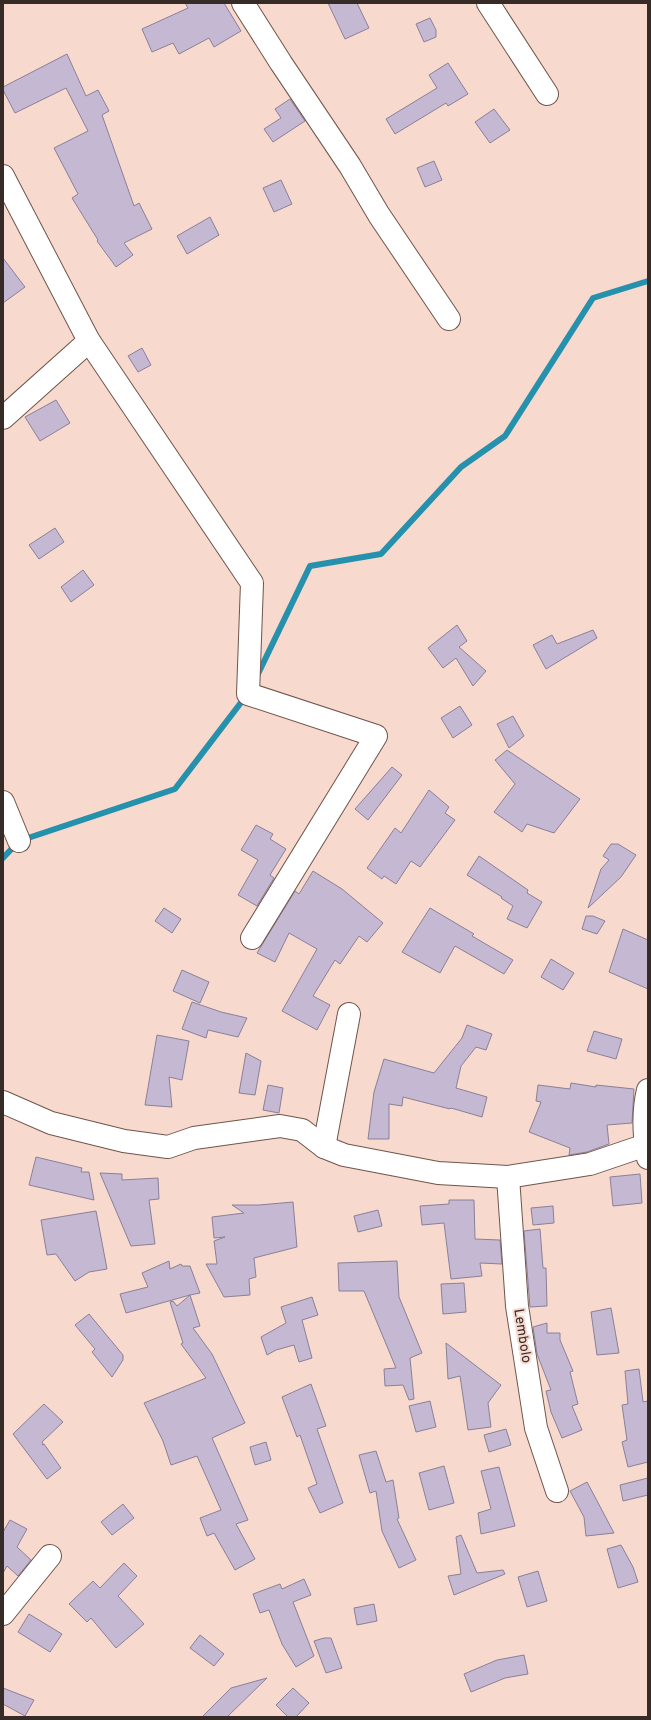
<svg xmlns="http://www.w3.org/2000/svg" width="651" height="1720" viewBox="0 0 651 1720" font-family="Overpass,sans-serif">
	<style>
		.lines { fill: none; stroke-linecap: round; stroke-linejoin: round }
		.stream { stroke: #2691ad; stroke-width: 6 }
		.building { fill: #c4b8d2; stroke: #8b8098 }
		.minor-casing { stroke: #6f554b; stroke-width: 24 }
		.minor { stroke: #fff; stroke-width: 22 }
		.labels { text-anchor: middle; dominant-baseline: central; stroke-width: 4; stroke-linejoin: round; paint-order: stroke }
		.street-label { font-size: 14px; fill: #372b27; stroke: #f8d9cd }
	</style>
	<rect width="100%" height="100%" fill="#f8d9cd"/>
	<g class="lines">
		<g class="stream">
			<polyline points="257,676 310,566 381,554 461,467 505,436 593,298 648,281"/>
			<polyline points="3,858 19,841 175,789 246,696"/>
		</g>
	</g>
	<g class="building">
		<polygon points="185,3 224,3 241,31 214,47 209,38 179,54 173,43 152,52 142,29 188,8"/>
		<polygon points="328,3 357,3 369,28 345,39"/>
		<polygon points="430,18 436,30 436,37 424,42 416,24"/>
		<polygon points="67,54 86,96 98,90 109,111 102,115 134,206 139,203 152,229 124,243 133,255 116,267 97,241 98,240 72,198 78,194 54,148 88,131 66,88 15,113 3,90 3,87"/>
		<polygon points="448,63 468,94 448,106 446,103 395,134 386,119 437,88 429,75"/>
		<polygon points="290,99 305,121 273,142 264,129 281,118 275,109"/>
		<polygon points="494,109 510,130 490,143 475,122"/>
		<polygon points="434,161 442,180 425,187 417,168"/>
		<polygon points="281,180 292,204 274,212 263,188"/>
		<polygon points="210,217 219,235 187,254 177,236"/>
		<polygon points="3,258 25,287 3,303"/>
		<polygon points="142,348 151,365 138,372 128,356"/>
		<polygon points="56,400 70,423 40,441 25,417"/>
		<polygon points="55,528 64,542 39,559 29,545"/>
		<polygon points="83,570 94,585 71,602 61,587"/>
		<polygon points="457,625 467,641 459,647 486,671 473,686 456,658 443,668 428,648"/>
		<polygon points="593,630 597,638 546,669 533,645 552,635 557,644"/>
		<polygon points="460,706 472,725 453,738 441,718"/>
		<polygon points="513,716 524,736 509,748 497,724"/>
		<polygon points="507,750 580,799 554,833 527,824 522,832 494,812 515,784 495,760"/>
		<polygon points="392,767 402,775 368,820 355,809"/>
		<polygon points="429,790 449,807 445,813 455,820 420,867 411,861 396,884 384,876 382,879 367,868 395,828 401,833"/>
		<polygon points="256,825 273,834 270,839 286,849 270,875 274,878 257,906 238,895 258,860 241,850"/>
		<polygon points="611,844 618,844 636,855 621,877 588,908 601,869 609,860 603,856"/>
		<polygon points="479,856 528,890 527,893 542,902 527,928 507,919 513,906 501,898 502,897 467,875"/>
		<polygon points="313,871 342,889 383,923 367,942 359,936 340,964 335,960 313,996 330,1005 317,1030 282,1011 317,949 289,933 275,962 257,953 295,891 299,894"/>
		<polygon points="164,908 181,919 172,933 155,921"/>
		<polygon points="430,908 474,934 472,936 513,960 504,974 455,946 440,973 402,952"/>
		<polygon points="586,916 593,916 605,921 597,934 582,929"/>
		<polygon points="623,929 648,940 648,989 609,972"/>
		<polygon points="551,959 574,973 563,990 541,977"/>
		<polygon points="182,970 209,982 200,1003 173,991"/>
		<polygon points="192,1002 221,1012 247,1018 238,1037 208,1030 206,1038 182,1029"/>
		<polygon points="467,1025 492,1034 486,1050 476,1047 461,1066 456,1088 487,1097 482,1117 451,1108 450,1109 403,1097 402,1106 389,1104 389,1139 368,1139 374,1092 384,1059 434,1073 462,1038"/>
		<polygon points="594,1031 622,1039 616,1059 587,1051"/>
		<polygon points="157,1035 189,1041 182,1080 169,1077 172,1107 145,1105"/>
		<polygon points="246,1053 261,1061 255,1095 239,1093"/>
		<polygon points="571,1083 596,1087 596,1085 634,1089 632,1123 607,1125 609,1144 587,1152 569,1155 570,1148 529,1132 541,1102 536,1101 538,1085 570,1089"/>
		<polygon points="268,1085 283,1088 279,1113 263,1110"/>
		<polygon points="36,1157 82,1168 81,1172 89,1172 94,1200 29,1185"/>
		<polygon points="100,1173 122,1174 122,1180 158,1178 159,1199 149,1200 155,1244 131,1246"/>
		<polygon points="640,1174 642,1203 613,1206 610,1177"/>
		<polygon points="449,1200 474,1200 475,1239 500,1240 502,1264 480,1263 482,1276 451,1279 444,1223 422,1225 420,1206 449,1204"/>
		<polygon points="293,1202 297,1247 254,1258 256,1277 249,1279 250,1295 224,1297 206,1264 217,1264 214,1241 225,1237 214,1238 212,1217 244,1213 232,1205 259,1205"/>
		<polygon points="553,1206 554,1223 533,1225 531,1208"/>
		<polygon points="378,1210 382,1226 358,1232 354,1216"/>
		<polygon points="96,1211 107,1269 89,1272 75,1281 56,1254 47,1255 41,1220"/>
		<polygon points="540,1229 543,1268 546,1268 547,1306 530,1307 524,1231"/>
		<polygon points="169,1261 170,1269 181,1264 182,1266 190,1266 200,1293 190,1295 200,1326 193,1328 212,1354 245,1423 212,1438 248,1520 236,1524 255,1559 235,1570 214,1533 207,1536 200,1518 221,1510 197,1456 171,1465 163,1441 144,1403 206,1378 181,1344 183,1343 170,1302 173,1301 177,1306 190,1295 126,1313 120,1294 148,1287 142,1273"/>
		<polygon points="397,1261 399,1297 422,1353 410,1358 414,1399 409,1400 403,1385 385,1386 384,1369 396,1368 364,1291 339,1291 338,1263"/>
		<polygon points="464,1283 466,1312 443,1314 441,1284"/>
		<polygon points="312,1297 318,1315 302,1320 312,1358 299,1362 294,1345 276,1350 267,1355 261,1337 286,1323 281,1307"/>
		<polygon points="611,1308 619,1353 597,1355 591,1312"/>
		<polygon points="89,1314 123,1355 123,1360 112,1377 92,1352 95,1349 75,1325"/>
		<polygon points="547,1323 547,1333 560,1333 560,1340 573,1371 570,1372 578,1404 572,1406 582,1430 562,1438 551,1412 546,1391 551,1390 537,1354 533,1327"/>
		<polygon points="446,1343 501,1385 488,1403 491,1427 468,1430 460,1376 448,1379"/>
		<polygon points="639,1369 643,1402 648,1401 648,1462 628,1467 622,1442 627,1440 622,1405 628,1404 625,1371"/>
		<polygon points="311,1384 326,1426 317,1429 343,1503 320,1513 308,1488 317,1484 300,1435 297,1437 282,1397"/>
		<polygon points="430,1401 436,1427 416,1432 409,1406"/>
		<polygon points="44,1404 63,1422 42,1442 43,1444 42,1445 44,1444 61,1468 47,1479 13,1434"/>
		<polygon points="506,1429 511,1445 489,1452 484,1435"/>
		<polygon points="266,1442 271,1460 255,1465 250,1447"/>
		<polygon points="376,1451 386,1482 393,1480 399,1518 397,1519 416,1560 399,1568 382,1531 376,1491 370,1493 359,1455"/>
		<polygon points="444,1466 454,1503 429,1510 419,1473"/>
		<polygon points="499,1467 515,1526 481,1534 478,1513 491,1509 481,1471"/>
		<polygon points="648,1478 648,1495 623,1501 620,1485"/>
		<polygon points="587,1482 595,1497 614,1533 586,1536 584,1517 570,1491"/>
		<polygon points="123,1504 134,1518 112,1535 101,1522"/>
		<polygon points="10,1520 27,1529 17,1547 31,1560 18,1576 7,1566 3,1573 3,1532"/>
		<polygon points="461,1535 477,1573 503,1570 505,1574 454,1595 448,1576 461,1574 456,1537"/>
		<polygon points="621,1545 633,1567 638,1582 618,1588 607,1549"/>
		<polygon points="124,1563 137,1576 118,1596 144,1624 116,1648 91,1618 87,1622 69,1604 93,1581 100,1588"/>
		<polygon points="538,1571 547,1601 527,1607 518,1577"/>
		<polygon points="304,1579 311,1595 293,1602 314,1656 296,1667 282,1644 269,1610 260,1613 253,1594 280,1584 282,1589"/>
		<polygon points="374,1604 377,1621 357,1625 354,1608"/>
		<polygon points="29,1614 62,1634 50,1652 18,1632"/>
		<polygon points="200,1635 224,1654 214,1666 190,1648"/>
		<polygon points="324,1638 331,1638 342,1668 326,1673 314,1641"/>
		<polygon points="524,1655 528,1674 505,1678 471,1692 464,1674 497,1660"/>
		<polygon points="267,1678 227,1717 202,1717 231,1688"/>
		<polygon points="3,1688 34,1700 25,1716 3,1704"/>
		<polygon points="293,1688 309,1703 296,1717 288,1717 276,1705"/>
	</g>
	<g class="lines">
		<g class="minor-casing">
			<g id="minor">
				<polyline points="243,3 281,63 350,166 379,215 449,319"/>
				<polyline points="488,3 547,94"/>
				<polyline points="3,176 89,341 252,583 248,694 376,736 252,938"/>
				<polyline points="3,418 89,341"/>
				<polyline points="3,802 19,841"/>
				<path d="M648,1090C643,1111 644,1137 648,1158"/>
				<polyline points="3,1102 51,1123 124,1141 168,1147 194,1138 280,1126 302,1130 324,1147 344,1155 438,1173 508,1177 590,1164 646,1145"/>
				<polyline points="324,1147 349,1014"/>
				<polyline points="508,1177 517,1306 536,1428 557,1491"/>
				<polyline points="3,1614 50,1556"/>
			</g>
		</g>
		<use href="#minor" class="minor"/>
	</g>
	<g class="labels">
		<g class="street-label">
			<text transform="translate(522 1336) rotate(81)">Lembolo</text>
		</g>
	</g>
	<rect width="651" height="1720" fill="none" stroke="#372b27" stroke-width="8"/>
</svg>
